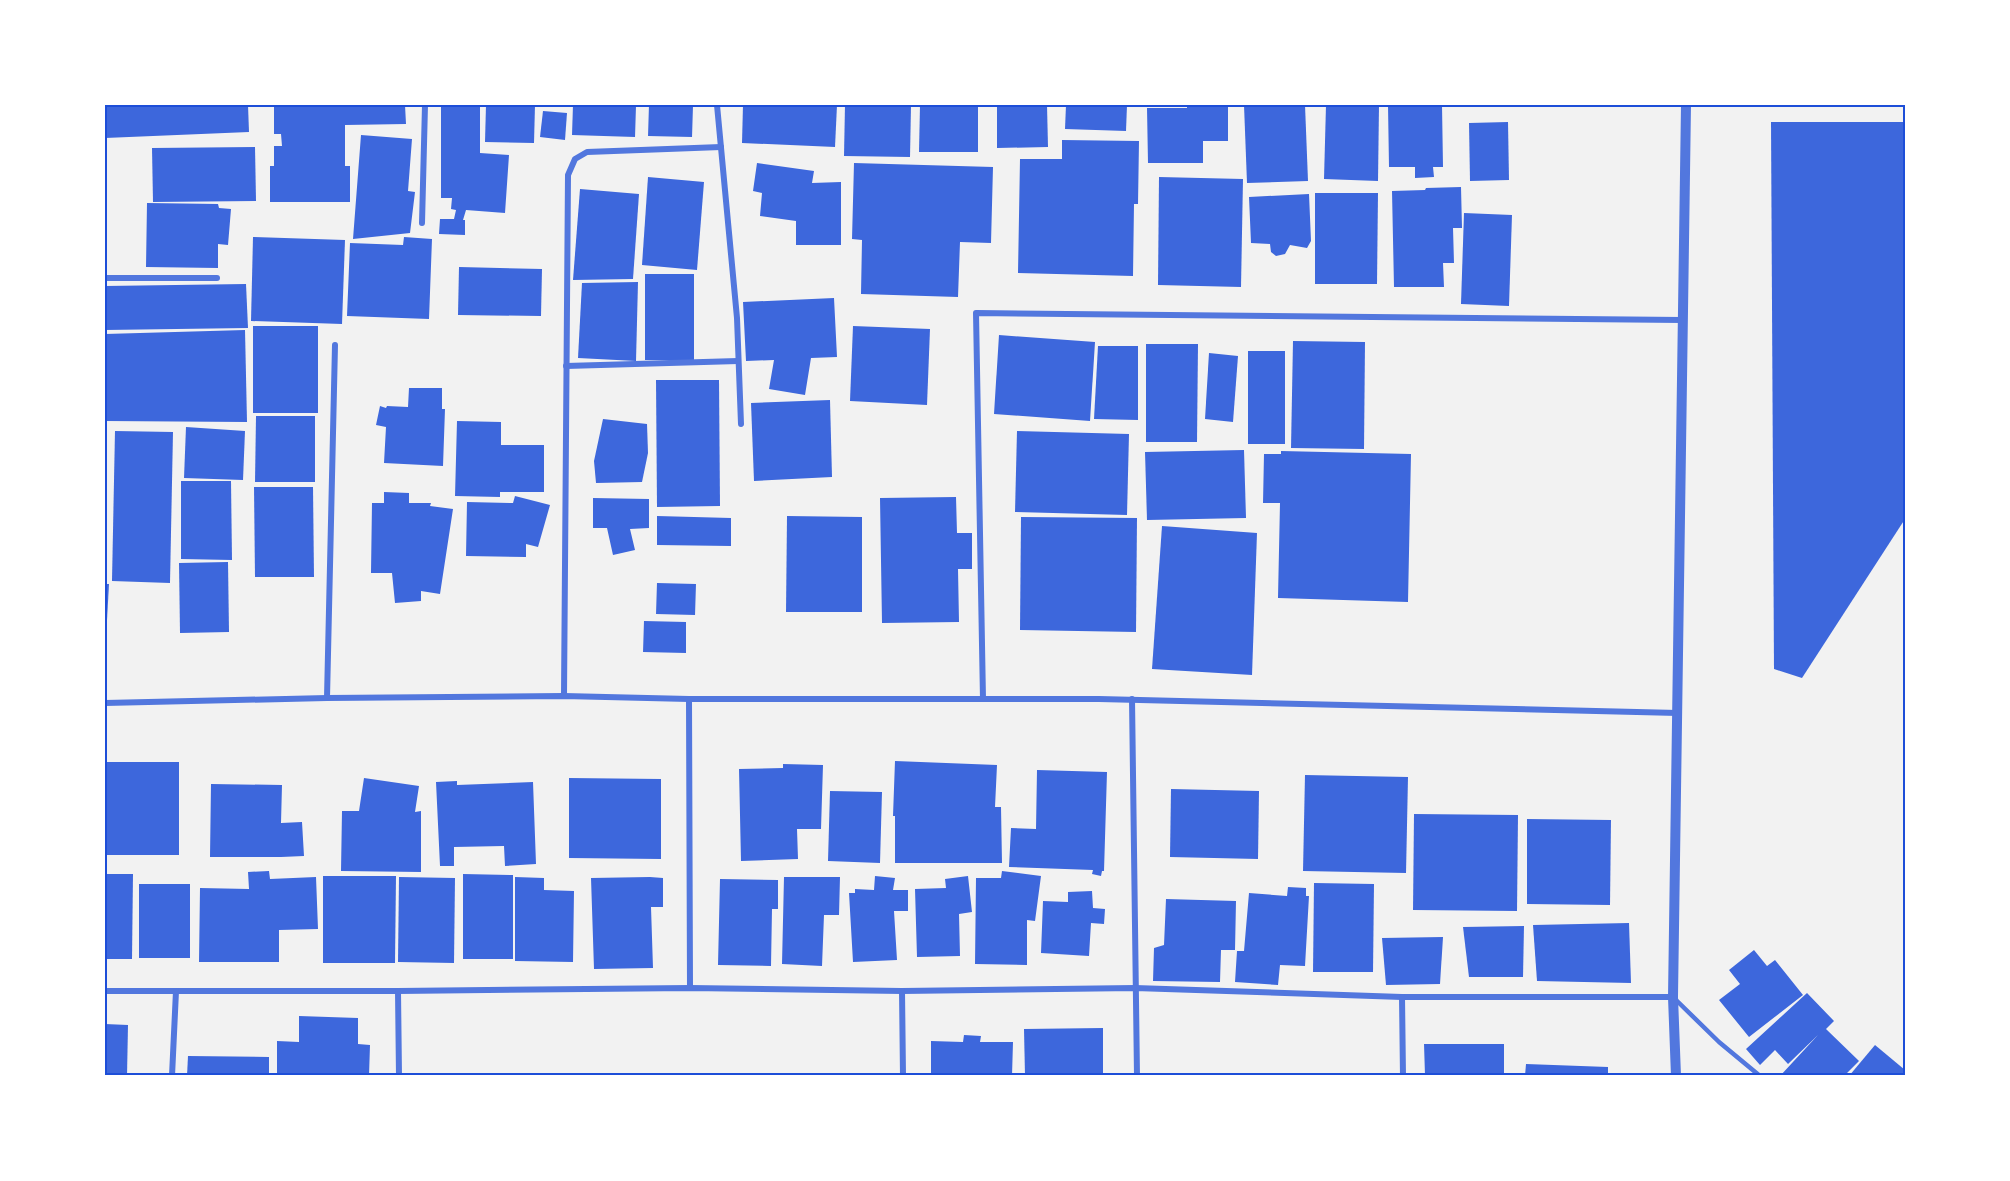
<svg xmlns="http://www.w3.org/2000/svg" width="2010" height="1181" viewBox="0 0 2010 1181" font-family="'Zilla Slab',serif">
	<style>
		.building { fill: #3d67dc }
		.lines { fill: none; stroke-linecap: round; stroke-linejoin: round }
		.service { stroke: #5277de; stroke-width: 4.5 }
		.minor { stroke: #5277de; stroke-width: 6 }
		.tertiary { stroke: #5277de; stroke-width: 10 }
		.neatline { fill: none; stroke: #1d4ed8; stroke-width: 2 }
	</style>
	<rect width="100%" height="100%" fill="#f2f2f2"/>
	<g class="building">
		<polygon points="105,105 248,105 249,132 105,138"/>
		<polygon points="274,105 405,105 406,124 345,125 345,166 350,166 350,202 270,202 270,166 274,166 274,146 282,146 281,134 274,134"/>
		<polygon points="441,105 480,105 480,153 509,155 505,213 466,210 463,220 465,220 465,235 439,234 440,219 454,219 456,210 451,209 452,198 441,198"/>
		<polygon points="486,105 535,105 534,143 485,142"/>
		<polygon points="573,105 636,105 635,137 572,135"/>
		<polygon points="649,105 693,105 692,137 648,136"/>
		<polygon points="743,105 837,105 835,147 742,143"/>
		<polygon points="845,105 911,105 910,157 844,156"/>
		<polygon points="920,105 978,105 978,152 919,152"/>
		<polygon points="997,105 1047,105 1048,147 997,148"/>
		<polygon points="1066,105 1127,105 1126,131 1065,129"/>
		<polygon points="1187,105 1228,105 1228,141 1203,141 1203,163 1148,163 1147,108 1187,108"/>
		<polygon points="1244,105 1305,105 1308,181 1247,183"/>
		<polygon points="1326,105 1379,105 1378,181 1324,179"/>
		<polygon points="1388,105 1442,105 1443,167 1433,167 1434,177 1415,178 1415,167 1389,167"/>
		<polygon points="543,111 567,113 565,140 540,137"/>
		<polygon points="1508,122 1509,180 1470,181 1469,123"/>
		<polygon points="1771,122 1905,122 1905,519 1802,678 1774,669"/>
		<polygon points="361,135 412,139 408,191 415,192 410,233 353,239"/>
		<polygon points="1062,140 1139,141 1138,204 1134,204 1133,276 1018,273 1020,159 1062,159"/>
		<polygon points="255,147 256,201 153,202 152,148"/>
		<polygon points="757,163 814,171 812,183 841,182 841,245 796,245 796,221 760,216 762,193 753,191"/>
		<polygon points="854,163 993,167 991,243 960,242 958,297 861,294 862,240 852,239"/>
		<polygon points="648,177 704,182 697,270 642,265"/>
		<polygon points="1159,177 1243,179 1241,287 1158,285"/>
		<polygon points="1461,187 1462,228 1453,228 1454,263 1443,263 1444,287 1394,287 1392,191 1425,190 1426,188"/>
		<polygon points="580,189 639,194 633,279 573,280"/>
		<polygon points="1315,193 1378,193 1377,284 1315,284"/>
		<polygon points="1309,194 1311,241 1307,248 1290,245 1285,254 1276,256 1271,252 1270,244 1251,243 1249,197"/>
		<polygon points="147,203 218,204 219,208 231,209 228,245 218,244 218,268 146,267"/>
		<polygon points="1464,213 1512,215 1509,306 1461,304"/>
		<polygon points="253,237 345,240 342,324 251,321"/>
		<polygon points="404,237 432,239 429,319 347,316 350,243 403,245"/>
		<polygon points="459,267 542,269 541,316 458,315"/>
		<rect x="645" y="274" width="49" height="86"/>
		<polygon points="638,282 636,361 578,358 582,283"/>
		<polygon points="246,284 248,328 105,330 105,286"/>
		<polygon points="834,298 837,357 811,358 805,395 769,389 774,360 746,361 743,302"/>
		<rect x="253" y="326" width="65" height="87"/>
		<polygon points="853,326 930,329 927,405 850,401"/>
		<polygon points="245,330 247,422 105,421 105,334"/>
		<polygon points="999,335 1095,342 1090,421 994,414"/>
		<polygon points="1293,341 1365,342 1364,449 1291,448"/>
		<polygon points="1146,344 1198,344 1197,442 1146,442"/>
		<polygon points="1098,346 1138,346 1138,420 1094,419"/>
		<rect x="1248" y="351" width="37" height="93"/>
		<polygon points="1209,353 1238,356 1233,422 1205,419"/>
		<polygon points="656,380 719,380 720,506 657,507"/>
		<polygon points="409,388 442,388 442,409 445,409 443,466 384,463 386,427 376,425 380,406 386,408 387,406 408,407"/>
		<polygon points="830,400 832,477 754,481 751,403"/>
		<polygon points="256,416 315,416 315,482 255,482"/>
		<polygon points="603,419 647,424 648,453 642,482 596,483 594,461"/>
		<polygon points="457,421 501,422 501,445 544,445 544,492 500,492 500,497 455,496"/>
		<polygon points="186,427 245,431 243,480 184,478"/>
		<polygon points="115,431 173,432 170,583 112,581"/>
		<polygon points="1017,431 1129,434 1127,515 1015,512"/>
		<polygon points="1244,450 1246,518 1147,520 1145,452"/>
		<polygon points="1281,451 1411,454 1408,602 1278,598 1280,503 1263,503 1264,454 1281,454"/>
		<polygon points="181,481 231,481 232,560 181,559"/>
		<polygon points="254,487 313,487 314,577 255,577"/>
		<polygon points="384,492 409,493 409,503 431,503 430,506 453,509 440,594 421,591 421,601 395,603 392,573 371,573 372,503 384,503"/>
		<polygon points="515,496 550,505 538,547 526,544 526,557 466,556 467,502 513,503"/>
		<polygon points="956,497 957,533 972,533 972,569 958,569 959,622 882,623 880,498"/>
		<polygon points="593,498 649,499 649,528 630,529 635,550 613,555 607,528 593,528"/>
		<polygon points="657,516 731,518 731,546 657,545"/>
		<polygon points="787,516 862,517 862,612 786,612"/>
		<polygon points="1021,517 1137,518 1136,632 1020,630"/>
		<polygon points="1162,526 1257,533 1252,675 1152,669"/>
		<polygon points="228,562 229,632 180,633 179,563"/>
		<polygon points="657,583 696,584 695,615 656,614"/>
		<polygon points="105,584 109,584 107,620 105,620"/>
		<polygon points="644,621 686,622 686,653 643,652"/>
		<polygon points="895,761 997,765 995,807 1001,807 1002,863 895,863 895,816 893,816"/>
		<rect x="105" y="762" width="74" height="93"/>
		<polygon points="783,764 823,765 821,829 797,829 798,859 741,861 739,769 783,768"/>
		<polygon points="1037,770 1107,772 1104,871 1102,871 1101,876 1092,874 1093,870 1009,867 1011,828 1036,829"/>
		<polygon points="1305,775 1408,777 1406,873 1303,871"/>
		<polygon points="364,778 419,786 415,812 421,811 421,872 341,871 342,811 359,811"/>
		<polygon points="569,778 661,779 661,859 569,858"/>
		<polygon points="457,781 457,785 533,782 536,864 505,866 504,846 454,847 454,866 440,866 436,782"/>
		<polygon points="211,784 282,785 281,823 302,822 304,856 281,857 210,857"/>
		<polygon points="1171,789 1259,791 1258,859 1170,857"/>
		<polygon points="830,791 882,792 880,863 828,861"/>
		<polygon points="1414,814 1518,815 1517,911 1413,910"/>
		<polygon points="1527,819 1611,820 1610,905 1527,904"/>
		<polygon points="269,871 270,879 316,877 318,929 279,930 279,962 199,962 200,888 249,889 248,872"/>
		<polygon points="1002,871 1041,876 1035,921 1027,920 1027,965 975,964 976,878 1001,878"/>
		<polygon points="105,874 133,874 132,959 105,959"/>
		<polygon points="463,874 513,875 513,959 463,959"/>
		<polygon points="323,876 396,876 395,963 323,963"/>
		<polygon points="875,876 895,878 893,890 908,890 908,911 894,911 897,960 853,962 849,893 855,893 855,889 874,890"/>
		<polygon points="968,876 972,912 959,914 960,956 917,957 915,889 946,888 945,879"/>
		<polygon points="399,877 455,878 454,963 398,962"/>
		<polygon points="515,877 544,878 544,890 574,891 573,962 515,961"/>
		<polygon points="650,877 663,878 663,907 651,907 653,968 594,969 591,878"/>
		<polygon points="784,877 840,877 839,915 824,915 822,966 782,964"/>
		<polygon points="720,879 778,880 778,909 772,909 771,966 718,965"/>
		<polygon points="1314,883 1374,884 1373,972 1313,972"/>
		<rect x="139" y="884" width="51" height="74"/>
		<polygon points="1288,887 1306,888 1306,896 1309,896 1305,966 1280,965 1278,985 1235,982 1237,951 1244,951 1249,893 1287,896"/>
		<polygon points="1092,891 1093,908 1105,909 1104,924 1091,923 1089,956 1041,953 1043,901 1068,902 1068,892"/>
		<polygon points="1166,899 1236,901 1235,950 1221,950 1220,982 1153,981 1154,948 1164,945"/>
		<polygon points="1629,923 1631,983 1537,981 1533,925"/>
		<polygon points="1524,926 1523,977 1469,977 1463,927"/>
		<polygon points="1443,937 1440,984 1386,985 1382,938"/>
		<polygon points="1754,950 1767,966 1775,960 1803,995 1749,1037 1719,1000 1740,984 1729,970"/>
		<polygon points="1807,993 1834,1021 1826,1029 1859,1061 1844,1076 1780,1076 1818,1035 1788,1064 1775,1050 1760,1065 1746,1049"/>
		<polygon points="299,1016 358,1018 358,1044 370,1045 369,1076 277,1076 277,1041 299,1042"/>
		<polygon points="105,1024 128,1025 127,1076 105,1076"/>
		<polygon points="1103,1028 1103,1076 1025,1076 1024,1029"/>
		<polygon points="964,1035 981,1036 980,1042 1013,1042 1012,1076 931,1076 931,1041 963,1042"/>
		<polygon points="1424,1044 1504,1044 1504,1076 1425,1076"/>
		<polygon points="1875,1045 1905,1070 1905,1076 1849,1076"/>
		<polygon points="188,1056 269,1057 269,1076 187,1076"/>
		<polygon points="1526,1064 1608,1067 1608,1076 1525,1076"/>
	</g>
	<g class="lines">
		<polyline class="service" points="1675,999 1719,1042 1760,1076"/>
		<g class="minor">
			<polyline points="717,105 737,318 741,424"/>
			<polyline points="422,223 425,105"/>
			<polyline points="105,278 217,278"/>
			<polyline points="566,366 738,361"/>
			<polyline points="564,696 568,175 575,159 587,152 721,147"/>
			<polyline points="327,698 335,345"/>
			<polyline points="689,699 690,988"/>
			<polyline points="983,699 976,313 1682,320"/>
			<polyline points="1132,699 1137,1076"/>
			<polyline points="105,703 327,698 564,696 689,699 1099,699 1678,713"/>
			<polyline points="105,991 398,991 690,988 902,991 1135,988 1402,997 1673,997"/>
			<polyline points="398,991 399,1076"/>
			<polyline points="902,991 903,1076"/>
			<polyline points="1402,997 1403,1076"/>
			<polyline points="172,1076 176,991"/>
		</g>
		<polyline class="tertiary" points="1676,1076 1673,997 1686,105"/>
	</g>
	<rect width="2010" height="1181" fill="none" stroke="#ffffff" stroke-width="213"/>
	<rect x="106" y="106" width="1798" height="968" class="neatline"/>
</svg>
